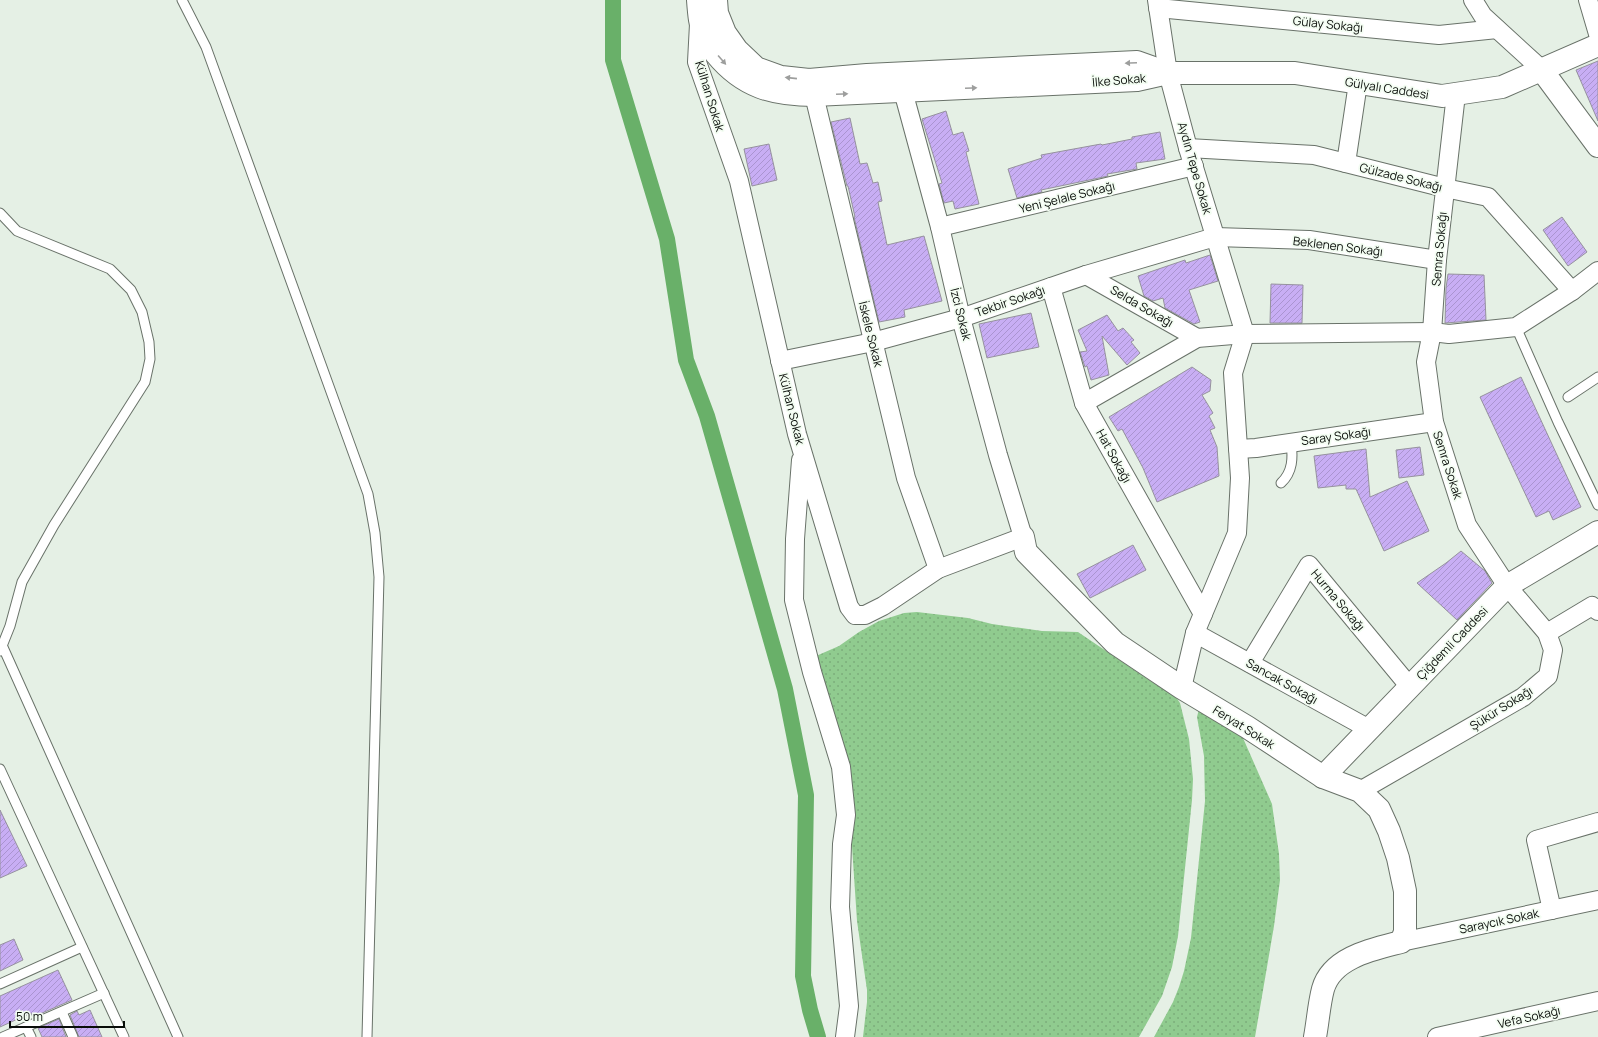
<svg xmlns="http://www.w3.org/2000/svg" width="1598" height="1037" viewBox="0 0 1598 1037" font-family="Manrope,sans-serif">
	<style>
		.grass { fill: url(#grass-dots) }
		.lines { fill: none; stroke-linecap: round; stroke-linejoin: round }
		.canal { stroke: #69b069; stroke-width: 16 }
		.building { fill: url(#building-hatch); stroke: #96929e }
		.lane-casing { stroke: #697269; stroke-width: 11 }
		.street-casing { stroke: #697269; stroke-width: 20 }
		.secondary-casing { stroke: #697269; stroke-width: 24 }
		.lane { stroke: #fff; stroke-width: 9 }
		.street { stroke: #fff; stroke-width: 18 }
		.secondary { stroke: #fff; stroke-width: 22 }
		.oneway { fill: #9d9e9d }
		.labels { text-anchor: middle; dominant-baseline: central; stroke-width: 3.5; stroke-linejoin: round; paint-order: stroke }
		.street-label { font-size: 12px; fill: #090d09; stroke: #f3fdf2 }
	</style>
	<defs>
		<pattern id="grass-dots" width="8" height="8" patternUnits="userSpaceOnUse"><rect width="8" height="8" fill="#90cb8f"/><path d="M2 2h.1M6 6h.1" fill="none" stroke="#7bad7a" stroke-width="1.8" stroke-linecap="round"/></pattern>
		<pattern id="building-hatch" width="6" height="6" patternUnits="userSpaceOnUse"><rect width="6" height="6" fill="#c8aef4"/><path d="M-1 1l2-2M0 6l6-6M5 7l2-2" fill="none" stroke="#aa94d0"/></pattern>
	</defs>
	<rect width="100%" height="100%" fill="#e5f0e5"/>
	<g class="grass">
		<polygon points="917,612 968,618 992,624 1042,631 1078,632 1149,680 1176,697 1180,703 1189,739 1193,779 1192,800 1178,936 1172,967 1162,996 1139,1037 863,1037 867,1002 867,990 857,921 851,831 816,656 839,646 859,632 879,621 904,613"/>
		<polygon points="1199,709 1243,738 1272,804 1279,854 1280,880 1274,926 1255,1037 1154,1037 1173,1002 1179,987 1184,971 1191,938 1205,801 1204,756 1197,717"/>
	</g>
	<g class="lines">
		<polyline class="canal" points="613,0 613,60 667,239 686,360 707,416 785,689 806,795 803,976 810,1010 818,1037"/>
	</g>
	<g class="building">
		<polygon points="1598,61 1598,121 1576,70"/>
		<polygon points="946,111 953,135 963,132 969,151 966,152 979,204 955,209 953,201 944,203 939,184 942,183 922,119"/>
		<polygon points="850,118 860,164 867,163 873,183 878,182 882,201 878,202 887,245 924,236 942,301 904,310 905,317 879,322 854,217 855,217 848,186 847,186 831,122"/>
		<polygon points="1160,132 1165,159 1136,163 1137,169 1107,174 1108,176 1094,179 1041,190 1042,192 1017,198 1008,169 1042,158 1041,155 1101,144 1102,145 1132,139 1132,137"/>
		<polygon points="769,144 777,180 752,186 744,149"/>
		<polygon points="1562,217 1587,252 1568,266 1543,230"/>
		<polygon points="1210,255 1218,281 1189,290 1200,322 1194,324 1165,308 1163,298 1153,301 1144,296 1138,276 1185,260 1186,263"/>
		<polygon points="1448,274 1484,275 1486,320 1445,323 1446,288"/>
		<polygon points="1271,284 1303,285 1302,323 1270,323"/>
		<polygon points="1031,313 1039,347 987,358 979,324"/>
		<polygon points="1107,315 1118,331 1123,328 1134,340 1131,342 1140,353 1127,365 1102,336 1109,375 1091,380 1087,366 1085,367 1080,352 1087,351 1078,330"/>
		<polygon points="1192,367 1211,380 1210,391 1202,395 1213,413 1209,416 1215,428 1210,430 1217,447 1219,476 1157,502 1143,468 1122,429 1118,431 1109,417"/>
		<polygon points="1521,377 1581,507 1553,520 1549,511 1536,517 1480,397"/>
		<polygon points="1420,447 1424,475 1399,478 1396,450"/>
		<polygon points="1366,449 1370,497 1407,481 1429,531 1384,551 1356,489 1346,489 1346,485 1318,488 1314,456"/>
		<polygon points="1133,545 1146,570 1090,598 1077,574"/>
		<polygon points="1461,551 1485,571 1492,583 1457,620 1417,583 1446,563"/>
		<polygon points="0,810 27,866 0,878"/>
		<polygon points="14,939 23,960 0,971 0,945"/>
		<polygon points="58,970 72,1000 33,1017 31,1013 0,1027 0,996"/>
		<polygon points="90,1010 102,1037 79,1037 70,1015 77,1011 79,1015"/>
		<polygon points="59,1019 66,1037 42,1037 38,1028"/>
	</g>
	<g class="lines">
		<g class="lane-casing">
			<g id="lane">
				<polyline points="182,0 206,47 347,436 368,494 375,533 379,577 367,1037"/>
				<polyline points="0,213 17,231 110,269 131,290 142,312 149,342 150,359 145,382 54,525 22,582 10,626 0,651"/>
				<polyline points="1516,327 1558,422 1598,505"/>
				<polyline points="1568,397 1598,377"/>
				<path d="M1281,483C1293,472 1293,457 1291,443"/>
				<polyline points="2,645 178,1037"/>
				<polyline points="0,769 124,1037"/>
				<polyline points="0,984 82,947"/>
				<polyline points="62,1012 73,1037"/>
				<polyline points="26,1027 31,1037"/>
				<polyline points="3,1037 104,993"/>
			</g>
		</g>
		<g class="street-casing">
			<g id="street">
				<polyline points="1157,0 1168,73 1188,148 1245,334"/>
				<polyline points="1473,0 1483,16 1541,69"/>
				<polyline points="1588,0 1598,34"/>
				<polyline points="1158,8 1439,35 1497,29"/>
				<polyline points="699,24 697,62 739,181 797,434 849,607 855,615 865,615 883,606 938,569 1023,537 998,455 961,318 940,227 903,91"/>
				<polyline points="814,95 906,478 938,569"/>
				<polyline points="1188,148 1314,155 1445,188 1488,197 1572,291"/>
				<polyline points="1346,163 1358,83"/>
				<polyline points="940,227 1194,166"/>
				<polyline points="1086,275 1197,338"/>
				<polyline points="1051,287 1084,403 1203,614"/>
				<polyline points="780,361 873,342 961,318 1086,275 1215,237 1309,240 1437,260"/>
				<polyline points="1084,403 1197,338 1245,334 1432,332 1449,334 1516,327 1572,291 1598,271"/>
				<polyline points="1238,449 1256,448 1434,422"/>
				<polyline points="801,460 795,539 794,600 812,672 841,767 846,815 842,844 840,907 849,1006 845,1037"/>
				<polyline points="1195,633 1369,729"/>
				<polyline points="1547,633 1592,606 1598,611"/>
				<polyline points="1250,663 1309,565 1410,687"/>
				<polyline points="1182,688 1195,633 1237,533 1240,478 1233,373 1245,334"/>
				<polyline points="1360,791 1523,697 1548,676 1553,650 1547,633 1507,586 1467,525 1434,422 1426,362 1432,332 1437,260 1456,94"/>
				<polyline points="1552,910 1536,840 1598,822"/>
				<polyline points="1401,942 1598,900"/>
				<polyline points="1437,1037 1598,1001"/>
			</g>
		</g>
		<g class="secondary-casing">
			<g id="secondary">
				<path d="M698,0C699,14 700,26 705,39C707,44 713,49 716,54C743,87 773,95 814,95L1137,80L1168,73H1295L1442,96L1502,87L1598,45"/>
				<polyline points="716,0 717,13 725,33 737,50 756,68 781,77 809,80 867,75 1137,62 1168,73"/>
				<polyline points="1541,69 1598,146"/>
				<path d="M1023,537L1026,552L1115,643L1182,688L1247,727L1323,777L1360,791L1379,809L1389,831L1398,858L1405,891V932L1401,942C1374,949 1332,957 1323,989C1319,1004 1318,1021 1315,1037"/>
				<polyline points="1323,777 1507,586 1598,532"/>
			</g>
		</g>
		<use href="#lane" class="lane"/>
		<use href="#street" class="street"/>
		<use href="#secondary" class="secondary"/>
	</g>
	<defs><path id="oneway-solid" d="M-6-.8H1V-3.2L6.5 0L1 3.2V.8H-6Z"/></defs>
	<g class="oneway">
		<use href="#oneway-solid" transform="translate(722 60) rotate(49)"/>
		<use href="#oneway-solid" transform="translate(1131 63) rotate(178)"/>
		<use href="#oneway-solid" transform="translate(791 78) rotate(-174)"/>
		<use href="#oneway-solid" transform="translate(971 88) rotate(-3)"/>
		<use href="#oneway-solid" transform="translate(842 94) rotate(-3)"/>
	</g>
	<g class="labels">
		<g class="street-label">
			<text transform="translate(1328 24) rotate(6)">Gülay Sokağı</text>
			<text transform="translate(1119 80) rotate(-5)">İlke Sokak</text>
			<text transform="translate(1387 88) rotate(9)">Gülyalı Caddesi</text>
			<text transform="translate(710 96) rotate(73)">Külhan Sokak</text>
			<text transform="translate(1195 168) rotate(74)">Aydın Tepe Sokak</text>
			<text transform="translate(1401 177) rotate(14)">Gülzade Sokağı</text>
			<text transform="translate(1067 197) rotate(-14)">Yeni Şelale Sokağı</text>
			<text transform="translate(1338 246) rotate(7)">Beklenen Sokağı</text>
			<text transform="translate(1439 249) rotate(-85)">Semra Sokağı</text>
			<text transform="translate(1010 301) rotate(-19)">Tekbir Sokağı</text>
			<text transform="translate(1142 306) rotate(30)">Selda Sokağı</text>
			<text transform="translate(961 314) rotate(76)">İzci Sokak</text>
			<text transform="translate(871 334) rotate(76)">İskele Sokak</text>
			<text transform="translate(792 409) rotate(76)">Külhan Sokak</text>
			<text transform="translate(1336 436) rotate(-8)">Saray Sokağı</text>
			<text transform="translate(1114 456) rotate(61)">Hat Sokağı</text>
			<text transform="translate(1448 465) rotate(72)">Semra Sokak</text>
			<text transform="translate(1338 600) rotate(50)">Hurma Sokağı</text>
			<text transform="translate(1452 643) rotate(-46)">Çiğdemli Caddesi</text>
			<text transform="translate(1282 681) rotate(29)">Sancak Sokağı</text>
			<text transform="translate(1501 708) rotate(-32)">Şükür Sokağı</text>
			<text transform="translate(1244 727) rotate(32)">Feryat Sokak</text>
			<text transform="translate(1499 921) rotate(-12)">Saraycık Sokak</text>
			<text transform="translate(1529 1017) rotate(-13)">Vefa Sokağı</text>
		</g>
	</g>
	<path d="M10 1021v6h114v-6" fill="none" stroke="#090d09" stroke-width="2"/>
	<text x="16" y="1021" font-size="12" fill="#090d09" stroke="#f3fdf2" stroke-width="3" paint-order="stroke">50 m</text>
</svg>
